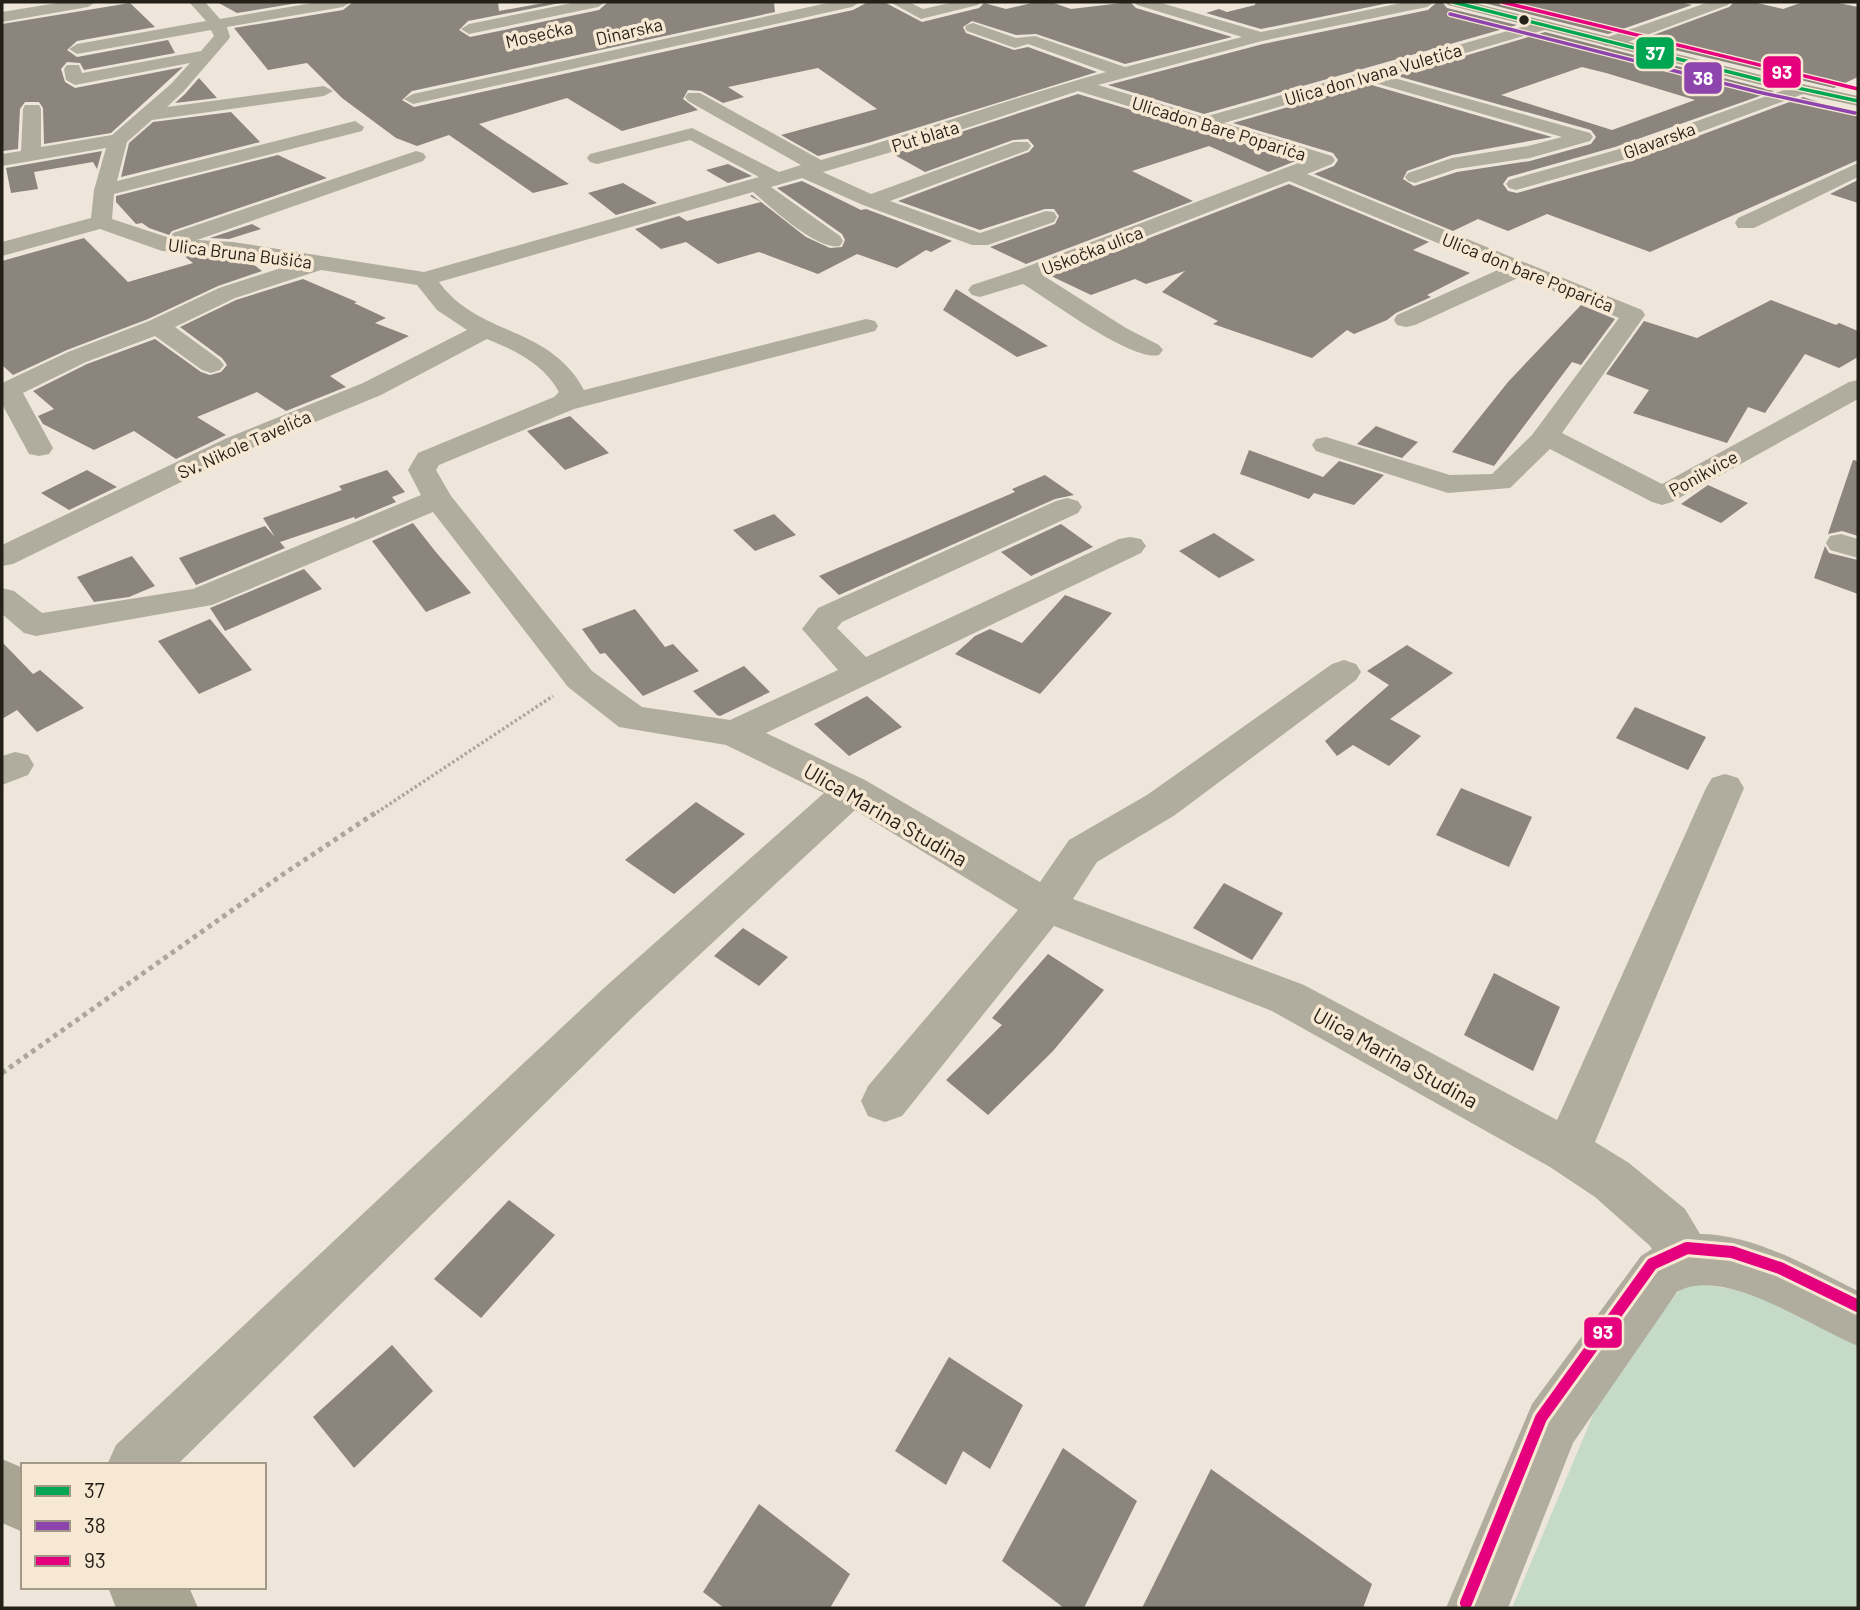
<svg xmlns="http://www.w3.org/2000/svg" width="1860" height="1610" viewBox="0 0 1860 1610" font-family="Barlow,sans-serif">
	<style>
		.green { fill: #c5dbc8 }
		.building { fill: #8c857e; fill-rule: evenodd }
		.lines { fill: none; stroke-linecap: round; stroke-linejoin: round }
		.path-far1 { stroke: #aca79b; stroke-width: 3.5; stroke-dasharray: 2.5 2.5; stroke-linecap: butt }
		.path { stroke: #aca79b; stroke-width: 5; stroke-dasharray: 4.5 4.5; stroke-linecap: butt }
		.minor { fill: #b1ad9e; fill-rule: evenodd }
		.major { fill: #aaa593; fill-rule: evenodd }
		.bus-1-casing { stroke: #f6e8d2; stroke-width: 6 }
		.bus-2-casing { stroke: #f6e8d2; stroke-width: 6 }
		.bus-3-far1-casing { stroke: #f6e8d2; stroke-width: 6 }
		.bus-3-casing { stroke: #f6e8d2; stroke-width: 18 }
		.bus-1 { stroke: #00a651; stroke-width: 3.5 }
		.bus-2 { stroke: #8e44ad; stroke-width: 3.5 }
		.bus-3-far1 { stroke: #e5007d; stroke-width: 3.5 }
		.bus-3 { stroke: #e5007d; stroke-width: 12 }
		.bus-dot { fill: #241f17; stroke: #f6e8d2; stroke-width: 2.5 }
		.labels { text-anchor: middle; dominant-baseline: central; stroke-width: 7; stroke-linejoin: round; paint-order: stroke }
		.far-street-label { font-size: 18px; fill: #241f17; stroke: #f6e8d2 }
		.street-label { font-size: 21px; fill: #241f17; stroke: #f6e8d2 }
		.line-badge { stroke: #f6e8d2; stroke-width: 2.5 }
		.badge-label { font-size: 19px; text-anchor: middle; font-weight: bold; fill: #fff }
	</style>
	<rect width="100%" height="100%" fill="#eee6da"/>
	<polygon class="green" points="1687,1282 1789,1298 1858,1330 1858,1608 1512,1608 1613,1367"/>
	<g class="building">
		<polygon points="217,2 304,2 237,13"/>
		<polygon points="353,2 498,2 499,11 549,2 565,2 468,21 459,30 470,37 599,10 608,2 774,2 775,12 412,91 402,100 414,107 853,10 868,2 884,2 922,22 979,8 984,3 1006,9 1036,2 1051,2 1071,9 1130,2 1136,8 1232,37 1125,64 1036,34 1016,35 972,21 963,27 966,33 1014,50 1028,47 1097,72 871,142 818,156 781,135 877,109 818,68 728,87 744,97 723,103 701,91 688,90 683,99 698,110 622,131 567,98 479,124 569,184 533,193 449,135 417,146 396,138 342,98 307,63 268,70 234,28 343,10"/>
		<polygon points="1256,2 1394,2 1261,29 1206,13 1219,9 1227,12 1255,5"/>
		<polygon points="1437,2 1442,2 1447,8 1517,25 1204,114 1108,85 1263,44 1428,10"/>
		<polygon points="1480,2 1680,2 1692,5 1608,34"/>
		<polygon points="1734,2 1753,2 1783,9 1803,2 1834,2 1858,7 1858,77 1834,88 1637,41 1729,7"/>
		<polygon points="130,3 155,27 77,41 67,50 77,57 168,40 175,53 84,70 80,63 67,62 61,69 65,82 75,88 183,67 111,133 44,144 43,108 39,102 25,102 20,109 18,149 3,151 2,24"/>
		<path d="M1545,32L1774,91L1615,147L1508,177L1503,184L1508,191L1517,193L1631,161L1803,97L1858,115V160L1650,252L1547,214L1508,231L1478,219L1453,231L1314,174L1334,166L1338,160L1333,153L1233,123L1368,84L1552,137L1452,155L1407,171L1403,179L1414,186L1457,172L1530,161L1591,144L1596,137L1591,130L1397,76ZM1582,67L1606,73L1695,100L1612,130L1501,95Z"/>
		<polygon points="199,78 217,98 175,103 185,94"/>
		<polygon points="1078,94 1298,160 1268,172 1209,146 1132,171 1193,201 1026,264 990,247 1055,224 1059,216 1054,209 1045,209 980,230 898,201 1029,152 1034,146 1028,139 1013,140 925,172 893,154"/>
		<polygon points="231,112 260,142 121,177 129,143 153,122"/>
		<polygon points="102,151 97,169 93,162 34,172 38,189 11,193 6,168"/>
		<polygon points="278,155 327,178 172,231 169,235 149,228 142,223 136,224 116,202 116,196"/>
		<polygon points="728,164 752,176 728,183 706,170"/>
		<polygon points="1858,180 1858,203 1830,194"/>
		<polygon points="802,181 861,210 866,209 952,241 931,252 926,250 897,268 857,254 818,274 759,252 718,264 686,242 661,249 635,229 679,216 687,221 761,202 750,196 752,195 806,237 830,248 842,247 845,240 842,234 777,188"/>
		<polygon points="623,183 657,203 616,215 588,193"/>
		<polygon points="1289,184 1429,242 1413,250 1470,273 1427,295 1431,297 1396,313 1387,320 1354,334 1347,330 1312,358 1213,324 1218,321 1162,292 1185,271 1146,284 1135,279 1091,295 1051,276"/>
		<polygon points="252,224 261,229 229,239 210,238"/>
		<polygon points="84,238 128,282 193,263 183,255 249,261 262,271 218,286 148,319 67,350 13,375 2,365 2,261"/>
		<polygon points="303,279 357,302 354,303 386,318 375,323 409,336 330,376 346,387 286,411 257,392 197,417 226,435 176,459 134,431 94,450 43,424 38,416 54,409 33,391 87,364 155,339 201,372 210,375 221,372 227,365 222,358 180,327 236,300"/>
		<polygon points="956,289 1048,346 1017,357 943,310"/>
		<polygon points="1771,300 1836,325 1839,323 1858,331 1858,357 1839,368 1805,354 1765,413 1748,407 1727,443 1633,413 1649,390 1606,374 1644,321 1697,338"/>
		<polygon points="1581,305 1615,319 1581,365 1572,362 1494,466 1452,452 1508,382"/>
		<polygon points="570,416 609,453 565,470 527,431"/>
		<polygon points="1376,426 1418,442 1402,458 1357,444"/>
		<polygon points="1249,450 1323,477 1339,461 1384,475 1354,505 1314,493 1309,499 1240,474"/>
		<polygon points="1853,460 1858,461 1858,536 1842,531 1828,534"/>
		<polygon points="87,470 117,487 69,510 41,493"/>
		<polygon points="387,470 405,492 392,497 396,502 355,519 354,517 280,542 285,548 196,585 179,558 265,526 275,537 263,518 342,490 339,486"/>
		<polygon points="1045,475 1074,495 1055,499 839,595 819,576 1015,492 1012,489"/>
		<polygon points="1708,485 1748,503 1721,523 1681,504"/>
		<polygon points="774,514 796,535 755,551 733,530"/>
		<polygon points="413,523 435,551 471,593 426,612 372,541"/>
		<polygon points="1061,524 1093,547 1031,576 1001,552"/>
		<polygon points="1214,533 1255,560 1219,578 1179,551"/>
		<polygon points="1825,546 1829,553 1858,560 1858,594 1814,578"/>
		<polygon points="132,556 155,586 129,597 94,602 77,577"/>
		<polygon points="304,569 322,589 225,631 210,608"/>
		<polygon points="1065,595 1112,613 1040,694 955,654 975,636 990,629 1022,643"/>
		<polygon points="635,609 665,647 673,644 699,671 643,696 605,653 600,654 582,629"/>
		<polygon points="210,619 252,670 199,694 158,641"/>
		<polygon points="2,642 33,674 40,670 84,708 37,732 17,710 2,719"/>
		<polygon points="1407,645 1453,673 1390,719 1421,736 1389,766 1353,745 1337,756 1325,741 1389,685 1367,671"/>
		<polygon points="744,666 770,692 720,716 717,715 693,691"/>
		<polygon points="867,696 902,727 849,756 814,724"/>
		<polygon points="1635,707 1706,737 1688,770 1616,738"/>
		<polygon points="1461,788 1532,817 1509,867 1436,835"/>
		<polygon points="696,802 745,834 674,894 625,860"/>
		<polygon points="1224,883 1283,913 1252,960 1193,928"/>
		<polygon points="743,928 788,957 759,986 714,956"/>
		<polygon points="1048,954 1104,990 1053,1051 988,1115 946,1080 1002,1025 992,1018"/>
		<polygon points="1494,973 1560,1007 1533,1071 1464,1035"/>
		<polygon points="509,1200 555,1235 481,1318 434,1279"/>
		<polygon points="392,1345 433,1391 354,1468 313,1417"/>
		<polygon points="949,1357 1023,1405 990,1469 963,1451 946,1485 895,1451"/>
		<polygon points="1063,1448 1137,1501 1084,1608 1064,1608 1002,1561"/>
		<polygon points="1211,1469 1372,1584 1363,1608 1142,1608"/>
		<polygon points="759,1504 850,1574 830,1608 724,1608 703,1592"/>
	</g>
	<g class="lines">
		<polyline class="path-far1" points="373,815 553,696"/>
		<polyline class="path" points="2,1073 282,875 375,813"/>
		<g class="minor">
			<polygon points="63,2 96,2 88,7 2,22 2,12"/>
			<path d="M189,2H205L220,19L318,2H351L343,7L227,27L230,37L228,40L183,92L167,107L324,86L333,91L324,96L152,120L127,142L117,181L355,121L364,127L362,131L114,194L112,219L170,238L173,233L416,151L423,153L426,157L423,161L197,240L233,242L424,272L759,177L690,140L597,164L590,162L587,158L590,154L692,128L779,172L801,165L688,101L685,97L688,93H700L821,160C917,133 1010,98 1106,72L1028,44L1015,48L967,31L965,28L967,25L973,23L1016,38L1035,36L1125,67L1242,37L1137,5L1134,2H1158L1261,32L1406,2H1435L1427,7L1262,41L1098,85L1204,117L1539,22H1551L1553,25L1551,28L1387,76L1590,133L1593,137L1590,141L1530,158L1456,169L1415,183L1408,181L1405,177L1408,173L1452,158L1528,146L1562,137L1368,81L1224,123L1332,156L1335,160L1332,164L1307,174L1642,310L1645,315L1562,433L1662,484L1849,382L1858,380V399L1672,502L1662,505L1652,502L1550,449L1510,488L1448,493L1316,451L1312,445L1316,439L1326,437L1450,475L1492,474L1532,435L1619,318L1520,277L1415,325L1406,327L1397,325L1394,320L1397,315L1500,269L1289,181L1044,276L1126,328L1159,345L1163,350L1159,355C1132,362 1050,300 1023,284L980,297L972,295L968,290L972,285L1018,270L1306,160L1078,91L912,146L823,172L871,194L1014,142H1028L1031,146L1028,150L890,201L980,233L1046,211L1054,212L1057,217L1054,222L988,245H972L863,205L802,178L771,187L840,236L843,241L840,246C817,251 771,207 753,192L439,282C479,337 549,325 584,390L866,319L875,321L878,326L875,331L574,409L439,465L436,470L451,496L592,671L642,707L730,720L838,670L802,629L818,608L1056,501L1067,498L1078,501L1082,507L1078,513L842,622L837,628L866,657L1119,539L1130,537L1141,539L1146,546L1141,553L766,733L865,780L1040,882L1069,840L1147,795L1332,664L1344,660L1356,664L1361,672L1356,680L1175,815L1097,862L1073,899L1304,985L1557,1120L1706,788L1712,778L1725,774L1738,778L1744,788L1595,1142L1629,1163L1685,1209L1700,1234C1754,1234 1811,1268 1858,1291V1346C1812,1328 1725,1265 1677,1292L1573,1443L1508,1608H1446L1532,1404L1641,1256L1652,1249L1649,1245L1595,1197L1550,1167L1272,1011L1054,926L902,1116L885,1122L868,1116L861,1101L868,1086L1018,910L855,810L637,1013L177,1465H107L116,1445L605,987L824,793L726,745L619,727L568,687L433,512L212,605L36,636L24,633L2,614V588L14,591L42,613L193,589L421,495L408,470L418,453L554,397L559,392C543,363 516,351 487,339L381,395L247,450L13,564L2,566V545L227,438L363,383L467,330L437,310L417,285L321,270L235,298L175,327L220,360L224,365L220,370L211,373L202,370L155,336L86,362L23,393L53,448L49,454L39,456L29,454L2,404V383L68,352L149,321L219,288L290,265L233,256L162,251L100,229L2,256V242L91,218L94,190L106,148L2,166V154L21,151L23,109L25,105H39L41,109V147L112,135L171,84L190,63L75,85L66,80L64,69L67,65H79L82,73L201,51L214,36L211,30L77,54L69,49L77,44L206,21Z"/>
			<polygon points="577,2 606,2 598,7 469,34 461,29 469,24"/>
			<polygon points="832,2 860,2 852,7 413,104 404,99 413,94"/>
			<polygon points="890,2 909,2 923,9 954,2 981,2 978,5 921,19"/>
			<polygon points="1709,2 1731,2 1728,5 1617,46 1605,46 1603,42 1605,38"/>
			<polygon points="1800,84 1806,85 1809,89 1806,93 1630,158 1516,190 1509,188 1506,184 1509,180 1616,150"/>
			<polygon points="1858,163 1858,177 1754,228 1738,228 1735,223 1738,218"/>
			<polygon points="1841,534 1858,539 1858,558 1830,550 1826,543 1830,536"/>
			<polygon points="15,752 28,755 34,765 28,775 2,785 2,756"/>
		</g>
		<g class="major">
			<polygon points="1445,2 1470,2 1761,75 1858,96 1858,106 1761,85 1448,5"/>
			<polygon points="2,1459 23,1468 23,1532 2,1523"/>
			<polygon points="108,1587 189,1587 198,1608 116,1608"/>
		</g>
		<g class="bus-1-casing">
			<polyline id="bus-1" points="1453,2 1761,80 1858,101"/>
		</g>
		<g class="bus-2-casing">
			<polyline id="bus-2" points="1450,14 1758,92 1855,113"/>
		</g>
		<g class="bus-3-far1-casing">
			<polyline id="bus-3-far1" points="1502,2 1858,89"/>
		</g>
		<g class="bus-3-casing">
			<polyline id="bus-3" points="1466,1603 1541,1418 1652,1264 1687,1248 1732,1252 1780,1268 1858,1306"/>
		</g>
		<use href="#bus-1" class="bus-1"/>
		<use href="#bus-2" class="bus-2"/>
		<use href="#bus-3-far1" class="bus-3-far1"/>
		<use href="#bus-3" class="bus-3"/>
	</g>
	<circle class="bus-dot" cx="1524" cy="20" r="6"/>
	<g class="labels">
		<g class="far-street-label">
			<text transform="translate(629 31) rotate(-13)">Dinarska</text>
			<text transform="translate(539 34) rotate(-13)">Mosećka</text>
			<text transform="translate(1373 74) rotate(-16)">Ulica don Ivana Vuletića</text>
			<text transform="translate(1219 128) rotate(17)">Ulicadon Bare Poparića</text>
			<text transform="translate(925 136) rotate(-17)">Put blata</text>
			<text transform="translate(1659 140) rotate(-20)">Glavarska</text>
			<text transform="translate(1092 250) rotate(-21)">Uskočka ulica</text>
			<text transform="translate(240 253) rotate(7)">Ulica Bruna Bušića</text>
			<text transform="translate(1528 272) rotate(22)">Ulica don bare Poparića</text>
			<text transform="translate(244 444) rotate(-24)">Sv. Nikole Tavelića</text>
			<text transform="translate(1703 473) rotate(-29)">Ponikvice</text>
		</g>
		<g class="street-label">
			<text transform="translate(886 814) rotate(30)">Ulica Marina Studina</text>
			<text transform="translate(1396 1057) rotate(29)">Ulica Marina Studina</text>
		</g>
	</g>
	<g class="line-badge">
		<rect x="1635" y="36" width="40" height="34" rx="7" fill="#00a651"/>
		<rect x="1762" y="55" width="40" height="34" rx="7" fill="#e5007d"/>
		<rect x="1683" y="61" width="40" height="34" rx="7" fill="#8e44ad"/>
		<rect x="1583" y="1316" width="40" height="33" rx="7" fill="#e5007d"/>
	</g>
	<g class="badge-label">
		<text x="1655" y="60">37</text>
		<text x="1782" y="79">93</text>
		<text x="1703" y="85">38</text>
		<text x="1603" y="1339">93</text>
	</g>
	<rect width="1860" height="1610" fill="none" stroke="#241f17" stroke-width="7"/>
	<rect x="21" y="1463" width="245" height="126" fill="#f6e8d2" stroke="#a29887" stroke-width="2"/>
	<rect x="35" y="1486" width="35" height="10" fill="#00a651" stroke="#a29887" stroke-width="2"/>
	<text x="84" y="1498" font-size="21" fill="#241f17">37</text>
	<rect x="35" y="1521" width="35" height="10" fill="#8e44ad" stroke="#a29887" stroke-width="2"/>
	<text x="84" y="1533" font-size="21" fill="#241f17">38</text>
	<rect x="35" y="1556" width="35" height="10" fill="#e5007d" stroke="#a29887" stroke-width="2"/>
	<text x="84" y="1568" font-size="21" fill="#241f17">93</text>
</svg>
